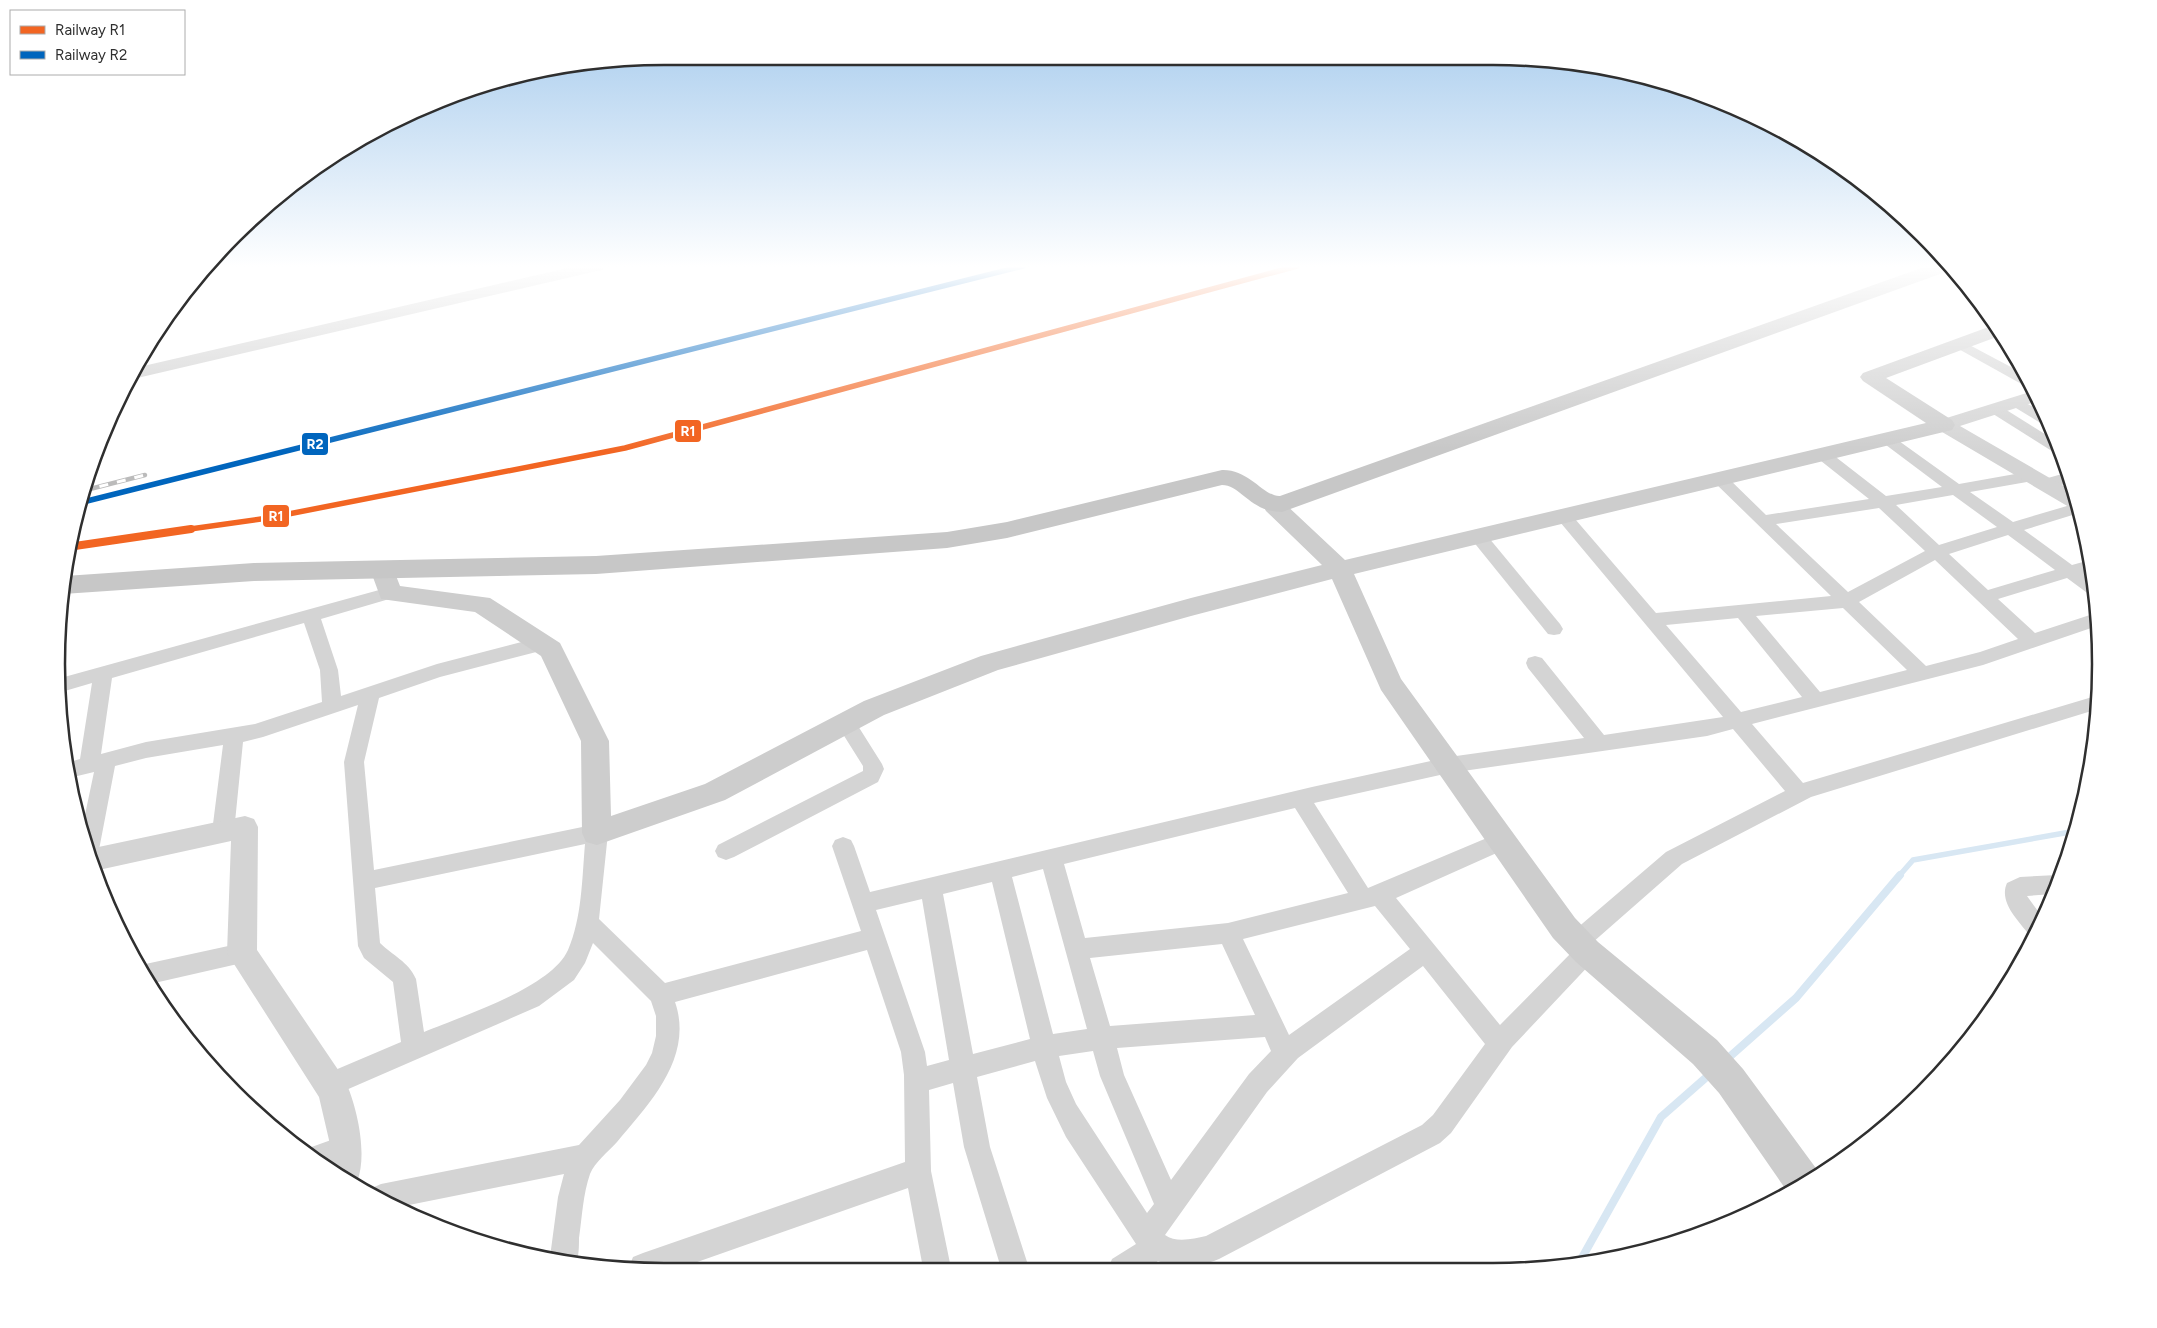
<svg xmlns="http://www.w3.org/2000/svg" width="2157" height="1328" viewBox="0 0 2157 1328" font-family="Figtree,sans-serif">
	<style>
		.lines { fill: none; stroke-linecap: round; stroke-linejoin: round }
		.stream-far1 { stroke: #d8e7f3; stroke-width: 5.5 }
		.stream { stroke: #d8e7f3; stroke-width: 8 }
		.minor { fill: #d4d4d4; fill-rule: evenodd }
		.tertiary { fill: #d4d4d4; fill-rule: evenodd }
		.secondary { fill: #cdcdcd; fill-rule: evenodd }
		.primary { fill: #c7c7c7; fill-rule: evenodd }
		.rail-far1-casing { stroke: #bbb; stroke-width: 4.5 }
		.rail-casing { stroke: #bbb; stroke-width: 5.5 }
		.rail-far1 { stroke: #fff; stroke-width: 3; stroke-dasharray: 9; stroke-linecap: butt }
		.rail { stroke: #fff; stroke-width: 4; stroke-dasharray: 11; stroke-linecap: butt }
		.rail-1-far1-casing { stroke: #fff; stroke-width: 9 }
		.rail-1-casing { stroke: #fff; stroke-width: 11 }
		.rail-2-casing { stroke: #fff; stroke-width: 9 }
		.rail-1-far1 { stroke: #f26522; stroke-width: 5.5 }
		.rail-1 { stroke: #f26522; stroke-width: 8 }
		.rail-2 { stroke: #0065bd; stroke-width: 5.5 }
		.rim { fill: none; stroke: #2f2f2f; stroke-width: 2.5 }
		.line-badge { stroke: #fff; stroke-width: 2 }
		.badge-label { font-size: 14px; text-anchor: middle; font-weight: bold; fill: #fff }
	</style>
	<rect width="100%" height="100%" fill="#fff"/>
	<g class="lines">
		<polyline class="stream-far1" points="1899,876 1913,860 2076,831"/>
		<g class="stream">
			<polyline points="1726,1060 1796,998 1900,875"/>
			<polyline points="1579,1263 1661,1117 1710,1074"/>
		</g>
		<g class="minor">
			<polygon points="1960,340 2026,375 2031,387 2025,386 1955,347 1953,344"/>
			<polygon points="2016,398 2043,412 2049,425 2042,424 2011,405 2009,402 2011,399"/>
			<polygon points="1995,405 2000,406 2056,441 2062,454 2055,453 1990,412 1988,409 1990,406"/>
			<path d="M1887,434L1892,436L1959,484L2032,471L2038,472L2040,476L2038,480L1970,492L2013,522L2077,503L2079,513L2024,530L2072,565L2090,560L2092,571L2084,573L2095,581L2096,597L2090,595L2067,578L1998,599L2035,633L2096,613L2097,626L1983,665L1752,724L1803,783L2099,695L2098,709L1811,797L1682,864L1592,943L1595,945L1599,952L1595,959L1512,1047L1451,1133L1440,1143L1219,1259C1199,1267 1179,1270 1158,1261L1147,1269H1108L1112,1259L1136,1244L1066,1137L1047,1098L1035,1061L977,1077L990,1147L1029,1268H1001L964,1147L953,1083L929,1090L931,1171L951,1268H923L908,1188L683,1267H629L633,1257L643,1253L905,1162L904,1075L901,1052L867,950L675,1002C694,1057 650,1103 617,1142C608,1152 595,1162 590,1174C583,1194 582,1217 579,1238C579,1246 579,1256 576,1264L550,1257L558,1197L564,1174L399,1207L370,1190L372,1188L381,1184L579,1145L620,1100L646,1065L652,1053L656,1036V1016L651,1001L593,943L585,963L574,980L539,1006L330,1097L321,1094L317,1085L321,1076L401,1042L393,982L364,958L358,946L344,762L358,705L263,737L243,742L234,832L231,838L223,841L215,838L212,832L223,745L146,758L115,766L98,855L95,861L90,863L82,829L94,772L69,778L66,763L80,759L92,683L58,693L57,679L390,587L396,589L399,593L396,597L321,619L338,670L341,696L437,664L541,637L548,639L550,644L548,649L440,677L379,698L364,762L374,870L597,824L605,827L608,833L599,919L665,983L861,931L832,846L835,840L843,837L851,840L854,846L870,892L1312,787L1449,757L1584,738L1528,668L1526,663L1528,658L1535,656L1542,658L1604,735L1723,717L1555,516L1557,512L1563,511L1569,512L1656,613L1831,596L1711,479L1713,475H1725L1766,515L1869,499L1816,457L1814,454L1816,451H1828L1886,496L1942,487L1882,442L1879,439L1882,436ZM1953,495L1997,527L1939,545L1896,505ZM1879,508L1925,551L1848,592L1776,524ZM2008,535L2055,570L1988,590L1949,554ZM1935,560L2018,639L1980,652L1926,666L1859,602ZM1843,608L1907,670L1820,692L1756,616ZM1738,618L1802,697L1741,712L1666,625ZM304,623L320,670L322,702L255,724L146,742L101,754L112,678ZM1733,729L1785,791L1666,852L1569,935L1566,942L1569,949L1573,951L1500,1025L1396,898L1510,847L1513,841L1510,835L1502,832L1494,835L1368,888L1314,803L1449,773L1707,736ZM1295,808L1348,893L1228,923L1085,938L1064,864ZM585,844C582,879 582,918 568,950C551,988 462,1016 424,1032L416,979C408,961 393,956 380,943L375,888ZM1043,869L1087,1029L1053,1034L1012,877ZM992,882L1030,1039L973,1054L943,894ZM922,899L949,1060L927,1066L925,1052L876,910ZM1375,906L1410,949L1289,1035L1243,939ZM1222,944L1255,1015L1110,1026L1090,958ZM1423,966L1485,1044L1433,1115L1422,1125L1206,1236C1193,1239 1176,1243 1165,1235L1267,1092L1298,1058ZM1265,1037L1271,1051L1249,1074L1171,1180L1124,1075L1117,1048ZM1093,1051L1100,1076L1154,1204L1147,1213L1076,1104L1066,1082L1059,1056Z"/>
			<polygon points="2069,472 2072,482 2047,489 2041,488 2039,484 2041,480"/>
			<polygon points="1478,530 1484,532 1560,624 1563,629 1560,634 1554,635 1548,634 1472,540 1470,536 1472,532"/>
			<polygon points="846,715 853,718 882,764 884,769 878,782 734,857 726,860 718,857 715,851 718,845 863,771 863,766 836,723 839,718"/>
			<path d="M2057,875H2060L2053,894L2027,896L2043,918L2035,938L2031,937C2020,922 1998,903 2007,883L2020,877Z"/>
			<polygon points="242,943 250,946 254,953 250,960 242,963 150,984 141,965"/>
			<polygon points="345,1135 354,1139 358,1148 354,1157 329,1166 304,1152 306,1149"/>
		</g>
		<g class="tertiary">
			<polygon points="2033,391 2038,401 1960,426 2074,492 2078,508 2069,507 1937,429 1934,425 1937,421"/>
			<path d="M245,816L254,819L258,827L257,950L345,1080C357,1107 368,1154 357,1182L327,1165L329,1140L319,1097L227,953L231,841L94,871L86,850L89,849Z"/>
		</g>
		<g class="secondary">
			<polygon points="576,266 606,266 603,270 597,271 133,379 139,367"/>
			<polygon points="1994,325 2002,335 1886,378 1952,420 1955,425 1952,430 1354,574 1401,679 1575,918 1598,942 1717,1040 1743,1069 1818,1171 1819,1174 1789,1194 1719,1093 1693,1064 1576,962 1553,938 1381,690 1332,579 1191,616 998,670 884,715 725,800 597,845 586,842 582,833 581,741 541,656 475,612 381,599 370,569 373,563 382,561 391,563 400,586 490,598 560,643 609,741 611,816 705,784 864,701 981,656 1191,598 1322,565 1266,511 1263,506 1266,501 1274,499 1282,501 1345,560 1926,423 1863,381 1860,377 1863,373"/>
		</g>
		<path class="primary" d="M1927,266L1953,267L1951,270L1282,512C1250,512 1241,485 1222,485L1007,538L947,548L596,574L254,581L63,594L65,576L254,563L596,556L947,532L1007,522L1222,470C1249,469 1264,497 1280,496Z"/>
		<g class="rail-far1-casing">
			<g id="rail-far1">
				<polyline points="82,491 145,475"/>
				<polyline points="183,530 268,518 625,448 1297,266"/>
			</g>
		</g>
		<g class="rail-casing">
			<polyline id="rail" points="68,547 191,529"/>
		</g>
		<use href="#rail-far1" class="rail-far1"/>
		<use href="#rail" class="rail"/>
		<g class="rail-1-far1-casing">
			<polyline id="rail-1-far1" points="183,530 268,518 625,448 1297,266"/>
		</g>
		<g class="rail-1-casing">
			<polyline id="rail-1" points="68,547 191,529"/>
		</g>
		<g class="rail-2-casing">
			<polyline id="rail-2" points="79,503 1023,266"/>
		</g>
		<use href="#rail-1-far1" class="rail-1-far1"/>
		<use href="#rail-1" class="rail-1"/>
		<use href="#rail-2" class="rail-2"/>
	</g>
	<linearGradient id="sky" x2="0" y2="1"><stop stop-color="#a1c8ec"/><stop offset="0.59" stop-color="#fff"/><stop offset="1" stop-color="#fff" stop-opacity="0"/></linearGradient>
	<rect width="2157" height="452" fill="url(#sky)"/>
	<path d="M0 0H2157V1328H0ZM664 65H1493A599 599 0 0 1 2092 664V664A599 599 0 0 1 1493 1263H664A599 599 0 0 1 65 664V664A599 599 0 0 1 664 65Z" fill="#fff" fill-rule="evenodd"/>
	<path class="rim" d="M664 65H1493A599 599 0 0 1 2092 664V664A599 599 0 0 1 1493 1263H664A599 599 0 0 1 65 664V664A599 599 0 0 1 664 65Z"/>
	<g class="line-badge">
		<rect x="674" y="419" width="28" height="24" rx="5" fill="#f26522"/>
		<rect x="301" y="432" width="28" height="24" rx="5" fill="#0065bd"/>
		<rect x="262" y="504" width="28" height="24" rx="5" fill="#f26522"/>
	</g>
	<g class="badge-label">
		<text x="688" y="436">R1</text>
		<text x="315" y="449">R2</text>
		<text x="276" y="521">R1</text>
	</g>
	<rect x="10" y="10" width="175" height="65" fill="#ffffff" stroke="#acacac"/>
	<rect x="20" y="26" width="25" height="8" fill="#f26522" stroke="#acacac"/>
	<text x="55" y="35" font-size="15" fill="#2f2f2f">Railway R1</text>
	<rect x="20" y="51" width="25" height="8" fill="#0065bd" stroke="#acacac"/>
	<text x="55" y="60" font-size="15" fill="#2f2f2f">Railway R2</text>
</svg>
